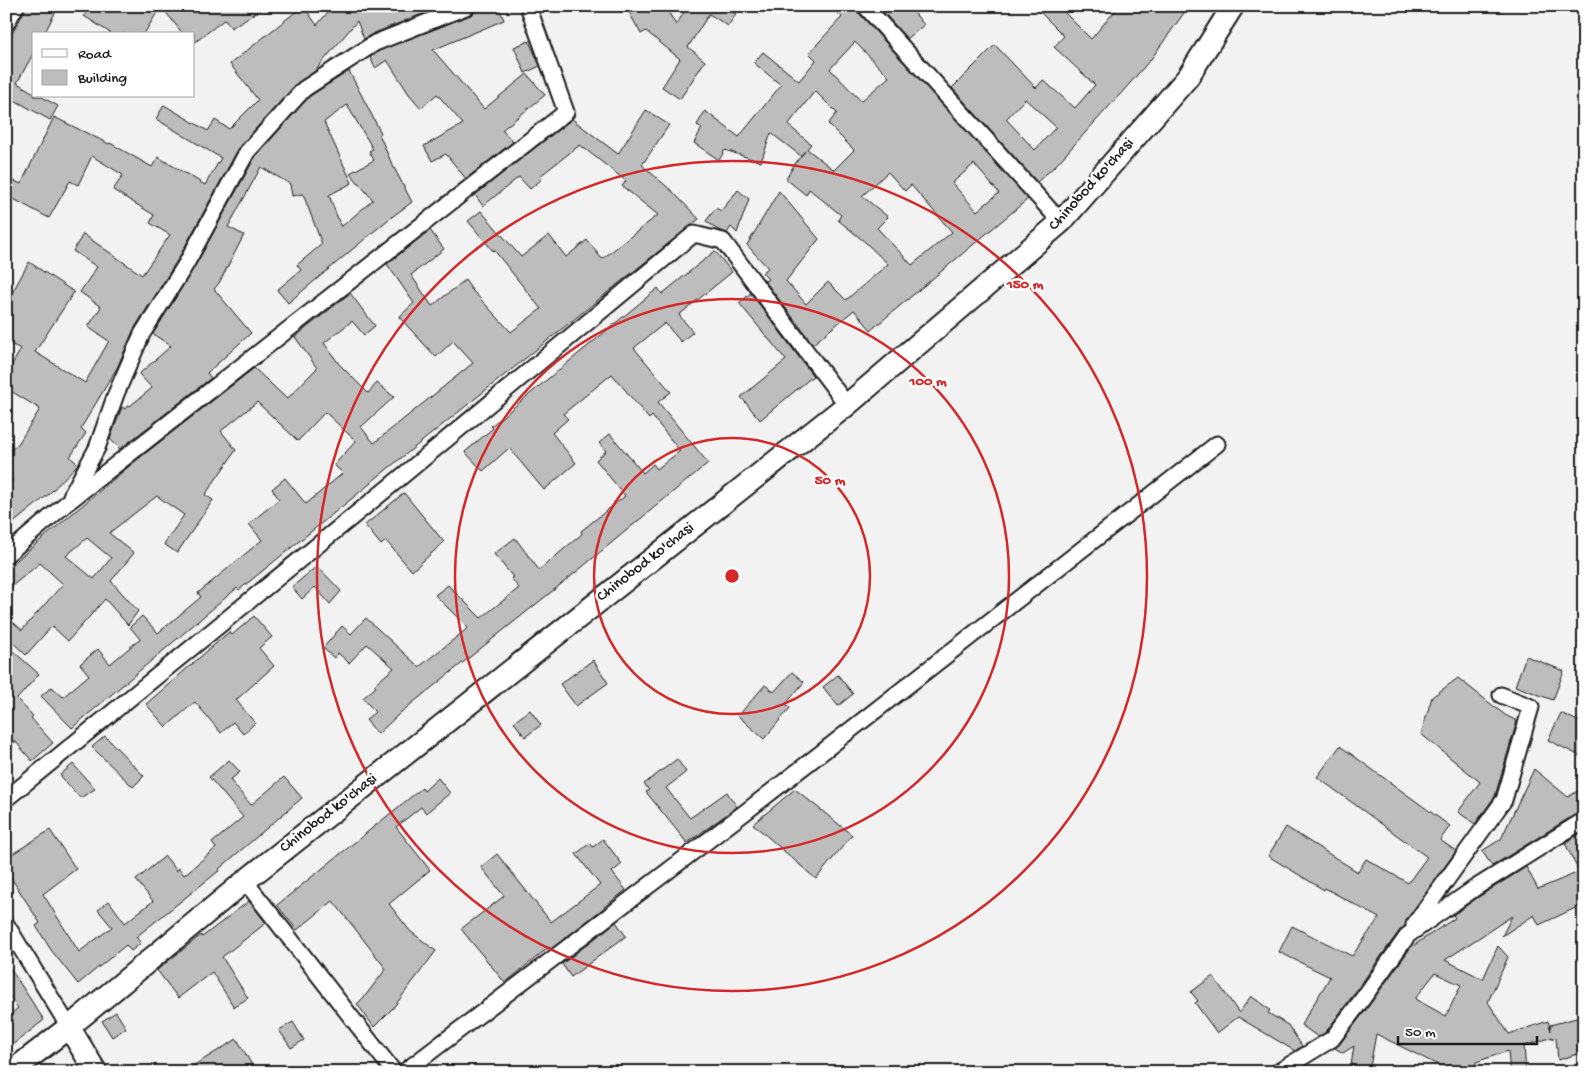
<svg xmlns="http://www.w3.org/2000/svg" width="1590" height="1078" viewBox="0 0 1590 1078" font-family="'Gochi Hand',sans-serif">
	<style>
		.building { fill: #bdbdbd; stroke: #1c1c1c; fill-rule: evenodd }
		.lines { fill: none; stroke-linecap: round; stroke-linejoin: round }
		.street-casing { stroke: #1c1c1c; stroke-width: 19 }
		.secondary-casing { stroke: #1c1c1c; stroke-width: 25 }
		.street { stroke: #fff; stroke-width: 15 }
		.secondary { stroke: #fff; stroke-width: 21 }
		.ring { fill: none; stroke: #d62828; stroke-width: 2.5 }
		.labels { text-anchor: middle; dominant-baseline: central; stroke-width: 5; stroke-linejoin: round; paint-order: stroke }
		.street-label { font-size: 16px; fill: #1c1c1c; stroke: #fff }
		.centre { fill: #d62828; stroke: #fff; stroke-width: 2.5 }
		.ring-label { font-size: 15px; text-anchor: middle; font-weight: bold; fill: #d62828; stroke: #fff; stroke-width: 5; stroke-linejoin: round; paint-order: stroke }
	</style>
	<rect width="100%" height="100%" fill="#f2f2f2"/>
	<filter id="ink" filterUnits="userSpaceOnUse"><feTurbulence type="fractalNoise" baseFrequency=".02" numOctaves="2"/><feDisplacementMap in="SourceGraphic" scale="10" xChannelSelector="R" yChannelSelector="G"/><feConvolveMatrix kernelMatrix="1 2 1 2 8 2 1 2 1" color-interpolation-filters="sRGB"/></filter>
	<g filter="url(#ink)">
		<g class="building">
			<polygon points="27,6 47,6 56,11 44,34 34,34 34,52 17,83 34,93 34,96 40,96 58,106 50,120 9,97 6,102 6,45"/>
			<polygon points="91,6 161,6 144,34 112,34 84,16"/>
			<polygon points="161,6 266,6 231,28 225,19 194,43 194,34 183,34"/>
			<polygon points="303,6 317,25 333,6 442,6 372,34 364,39 357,21 314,72 297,83 240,146 178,259 134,329 117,368 81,428 86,433 70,457 78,464 49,494 6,529 6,485 13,480 6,472 6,454 18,444 40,409 6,388 6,375 21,349 6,342 6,304 29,262 74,292 35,352 85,383 109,341 88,327 101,307 80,292 97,267 73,251 83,234 142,275 170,235 150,223 154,215 113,190 123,175 92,156 78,185 70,181 49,218 6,195 6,177 21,184 54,117 109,144 110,143 152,167 158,157 205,185 221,158 156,119 164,105 208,131 215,120 229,129 258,100 230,64"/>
			<polygon points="477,6 498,6 504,20 433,50 484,109 527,74 545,95 502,130 513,142 466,179 446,154 432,161 424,146 463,124 437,94 421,108 409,94 387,60 375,68 370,57 379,51 471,15 476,11"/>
			<polygon points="639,6 665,6 676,25 688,6 723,6 736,14 728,26 709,14 688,47 705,61 680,99 662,87 680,59 646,31 641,34 629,12"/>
			<path d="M830,6H856L858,12L1028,199L871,330L854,310L813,344L765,281L768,279L762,273L768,268L747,245L779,191L819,239L786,281L806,304L828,282L846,300L888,264L865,242L838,220L841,215L809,189L806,195L786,179L794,165L805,151L801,156L771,133L761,162L725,150L719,160L694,143L702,128L697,125L705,111L739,137L781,85L754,63L763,52L799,81L816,60L809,53L842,17ZM855,42L889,77L861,101L830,69ZM815,91L837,113L828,124L854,150L834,170L807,149L811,144L788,125ZM974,164L999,193L977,211L952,183ZM888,172L905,191L911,185L952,232L912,265L877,228L888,217L862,196Z"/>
			<polygon points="878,6 909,6 924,25 907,39"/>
			<path d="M1034,6H1058L1091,39L1119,6H1189L1151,59L1124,90L1055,166L1037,182L952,88L995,45L1036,88L1043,80L1075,108L1095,85L1054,47L1064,36ZM1025,99L1056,127L1035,150L1006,119Z"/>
			<polygon points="529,41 540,66 525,73 514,47"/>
			<path d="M349,71L381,133L379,134L391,162L412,202L389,219L288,303L277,290L301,270L297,265L322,244L303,194L292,196L290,184L261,167L228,227L244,235L219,283L214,289L251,333L207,373L211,378L120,449L110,439L122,407L125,409L128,405L130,406L152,388L139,374L171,346L153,334L194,268L255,157L310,96ZM347,105L373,149L369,151L374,160L350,173L373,200L341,227L329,195L352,183L324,122Z"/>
			<path d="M646,110L669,125L642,165L673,192L699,219L370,483H371L239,590L237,588L72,728L41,696L52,687L63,697L89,675L80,664L98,649L110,664L140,639L130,627L142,616L158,633L201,597L198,593L262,540L249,524L279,499L272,489L285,478L306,504L343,473L334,465L356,441L325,412L298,441L257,402L221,431L236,450L205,495L213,500L177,553L164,544L184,515L157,496L109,533L134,553L111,581L138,611L128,625L105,599L68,641L52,626L26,655L6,636V616L22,630L63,584L40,563L6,591V569L133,463L254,368L287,399L317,368L295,337L350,293L375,326L364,335L352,321L324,343L339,364L368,393L377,383L394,397L361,427L374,443L473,363L453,341L436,357L399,317L414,303L387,264L430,230L444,249L411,275L432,306L465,280L472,290L511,332L541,309L494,250L493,251L468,221L481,211L521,257L549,235L566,257L587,240L602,259L658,215L622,186L626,181L580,145L540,176L542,179L530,189L519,177L483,206L475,195L572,119L618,154ZM87,538L111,558L94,579L66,556Z"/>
			<polygon points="738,190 749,199 737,233 731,227 727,233 718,230 706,221 716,208 721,211"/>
			<polygon points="715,251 732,272 679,315 693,332 681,342 665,323 634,348 671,392 658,402 708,463 575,573 400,713 378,734 366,720 375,712 363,698 376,687 374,685 394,668 367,644 349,663 338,653 334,658 323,648 342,626 351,634 366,618 419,667 468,628 435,595 448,585 481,618 519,588 511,578 513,577 494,554 515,538 539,570 582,534 581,531 625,496 596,460 606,451 599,443 610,434 643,473 653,464 657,469 680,451 652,416 649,419 612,374 563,414 568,419 552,433 576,463 544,490 509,448 483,471 465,452 493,428 491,426 658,288 662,294"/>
			<polygon points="751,293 813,376 760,420 741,397 786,360 739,303"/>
			<polygon points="404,493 444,542 412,571 386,541 381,545 365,525"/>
			<polygon points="317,566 341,591 330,604 315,587 302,599 292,587"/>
			<polygon points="254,616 272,637 259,648 274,666 236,700 255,723 243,734 233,722 221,733 195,702 166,727 146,704 229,632 232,635"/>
			<polygon points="13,651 39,674 17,699 33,716 31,718 53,743 32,761 15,741 14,743 6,733 6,658"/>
			<polygon points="1526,656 1564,671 1553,700 1515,686"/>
			<polygon points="593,660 608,683 576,706 560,684"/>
			<polygon points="792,672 804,682 786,704 790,708 764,739 738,716 765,685 774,692"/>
			<polygon points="838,675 853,694 838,706 823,687"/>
			<polygon points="1458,678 1505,715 1517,721 1495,796 1475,824 1458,812 1480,782 1421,734 1432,697"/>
			<polygon points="530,710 541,725 525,737 514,722"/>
			<polygon points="1561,713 1584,724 1584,758 1548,740"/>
			<polygon points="105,736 144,776 133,787 92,747"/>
			<polygon points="1340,746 1450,826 1440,840 1456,851 1406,920 1405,926 1400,930 1353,995 1326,1032 1318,1037 1301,1025 1330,977 1279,952 1292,926 1352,956 1379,918 1325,888 1324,890 1268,856 1286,827 1358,872 1366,859 1408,883 1427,857 1317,777"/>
			<polygon points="677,759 686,772 666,788 690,818 727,792 737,807 687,843 646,792 649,790 644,784"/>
			<polygon points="229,760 240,772 230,780 251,805 284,777 302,798 219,869 220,870 136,937 141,943 131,951 126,945 78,984 51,950 36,926 40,923 6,870 6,858 50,830 76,869 43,894 79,952 112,927 98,910 109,901 125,923 153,901 136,880 165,856 177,871 179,868 184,875 216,848 212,843 243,817 209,777"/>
			<polygon points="73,764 95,789 80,798 60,775"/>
			<polygon points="1534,769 1568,797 1584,787 1584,811 1579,812 1492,866 1482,851 1501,839"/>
			<polygon points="438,778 450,793 426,813 421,807 396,827 430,870 389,904 410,931 436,951 393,1008 374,1027 357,1004 365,996 386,969 356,930 333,901 297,930 277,905 422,788 424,791"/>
			<polygon points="795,789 852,835 816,879 753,824"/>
			<path d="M1584,831V904L1539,925L1534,915L1502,936L1512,916L1445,960L1483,979L1498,946L1508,957L1488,1002L1509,1034L1548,1021L1551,1031L1550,1025L1584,1016V1052L1558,1060L1556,1038L1553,1039V1037L1524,1046L1526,1072H1510L1508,1051L1476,1062L1474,1072H1452L1376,1034L1369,1072H1350L1354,1046L1343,1053L1335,1048L1339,1045L1368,1007L1411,947L1455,918L1453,915L1480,896L1526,867L1538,889L1579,872L1565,843ZM1435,973L1461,985L1446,1016L1415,999Z"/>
			<polygon points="603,839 622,864 612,872 626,890 604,907 605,907 551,949 549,947 505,983 461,929 504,896 481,867 497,854 551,922 600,885 576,854 590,843 593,847"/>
			<polygon points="249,901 266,923 222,957 248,998 234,1007 212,972 178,998 157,970 201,935 202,937"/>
			<polygon points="616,922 626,936 571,977 562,964"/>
			<polygon points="6,962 44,1020 6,1050 6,1018 18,1008 6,991"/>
			<polygon points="1213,976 1239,1013 1251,996 1270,1010 1268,1013 1288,1025 1302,1046 1295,1051 1238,1017 1217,1033 1195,1003 1198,1001 1191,992"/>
			<polygon points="116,1012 126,1028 112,1037 102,1021"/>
			<polygon points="293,1022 304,1040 291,1048 279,1030"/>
			<polygon points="237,1039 256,1072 183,1072"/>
		</g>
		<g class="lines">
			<g class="street-casing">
				<g id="street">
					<polyline points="865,6 1061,222"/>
					<polyline points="6,24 16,6"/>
					<polyline points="71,496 97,448 116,394 142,334 186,264 247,152 304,89 375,43 468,6"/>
					<polyline points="6,555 68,502 566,112 528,6"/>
					<polyline points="6,799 389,487 694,234 723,241 847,405"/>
					<polyline points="245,881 394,1072"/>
					<polyline points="6,924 69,1027"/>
					<polyline points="1414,925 1504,800 1531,707 1501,695"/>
					<polyline points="404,1072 748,810 1217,444"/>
					<polyline points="1278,1072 1332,1039 1361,1001 1408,935 1475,888 1584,820"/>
				</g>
			</g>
			<g class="secondary-casing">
				<g id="secondary">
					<polyline points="69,1027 96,1072"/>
					<polyline points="11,1072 69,1027 245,881 847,405 1061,222 1188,77 1233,6"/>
				</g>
			</g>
			<use href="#street" class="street"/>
			<use href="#secondary" class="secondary"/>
		</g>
	</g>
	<g class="ring">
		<circle cx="732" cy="576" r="138"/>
		<circle cx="732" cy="576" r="277"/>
		<circle cx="732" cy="576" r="415"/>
	</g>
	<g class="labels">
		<g class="street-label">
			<text transform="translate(1092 185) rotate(-48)">Chinobod ko'chasi</text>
			<text transform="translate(646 563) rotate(-38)">Chinobod ko'chasi</text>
			<text transform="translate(329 814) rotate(-38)">Chinobod ko'chasi</text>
		</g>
	</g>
	<circle cx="732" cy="576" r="8" class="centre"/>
	<g class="ring-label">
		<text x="1025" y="288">150 m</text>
		<text x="928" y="385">100 m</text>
		<text x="830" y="484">50 m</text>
	</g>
	<rect width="1590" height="1078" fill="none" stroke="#fff" stroke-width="25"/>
	<rect x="12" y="12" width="1565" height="1053" fill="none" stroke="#1c1c1c" stroke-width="2" filter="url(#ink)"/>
	<rect x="32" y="32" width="162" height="65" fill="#ffffff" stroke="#a4a4a4"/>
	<rect x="42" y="49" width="25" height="8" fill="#ffffff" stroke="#a4a4a4"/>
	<text x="78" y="58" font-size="15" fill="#1c1c1c">Road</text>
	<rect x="42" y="70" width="25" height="15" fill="#bdbdbd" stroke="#a4a4a4"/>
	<text x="78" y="82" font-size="15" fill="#1c1c1c">Building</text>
	<path d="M1398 1036v8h139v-8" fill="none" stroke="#1c1c1c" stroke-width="2.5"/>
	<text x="1405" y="1036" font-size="15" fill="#1c1c1c" stroke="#ffffff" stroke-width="4" paint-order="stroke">50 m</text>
</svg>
